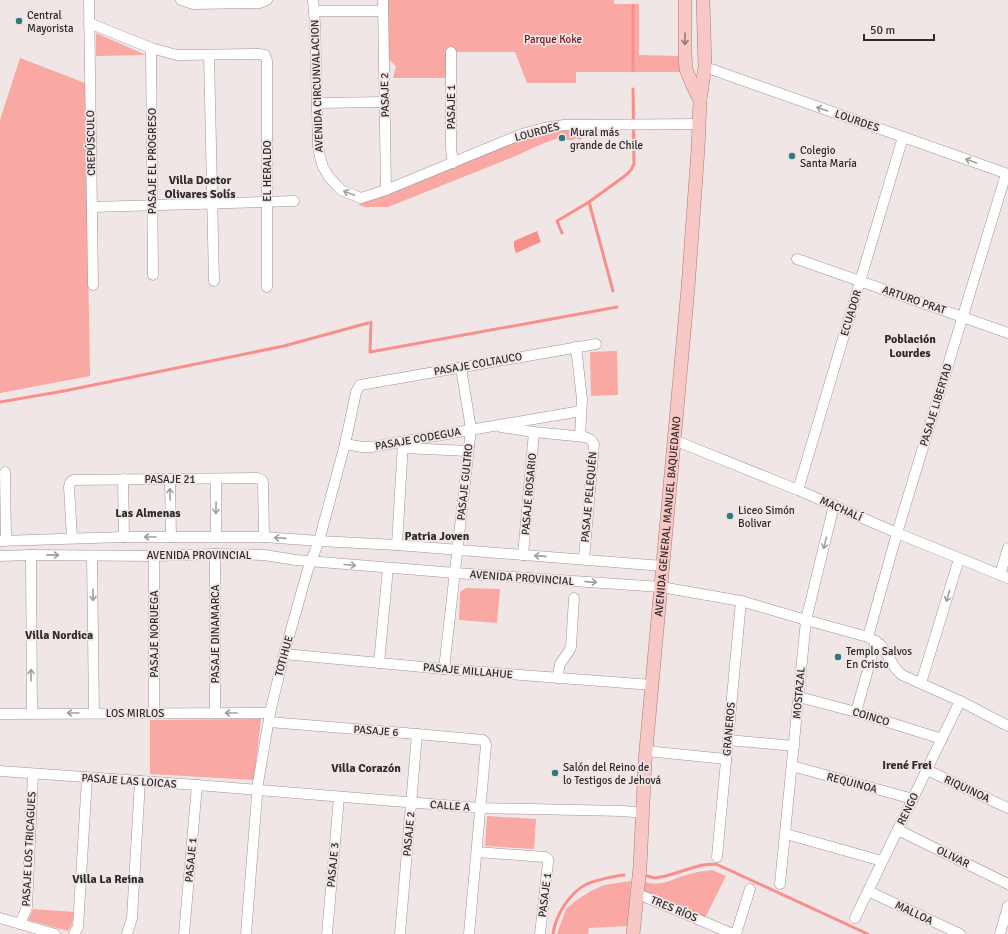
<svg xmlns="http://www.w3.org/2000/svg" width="1008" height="934" viewBox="0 0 1008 934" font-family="Signika,sans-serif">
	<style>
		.green { fill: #f9a8a3 }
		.water { fill: #f88f8b }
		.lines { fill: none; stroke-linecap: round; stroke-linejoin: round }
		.stream { stroke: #f88f8b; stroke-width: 3 }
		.minor-casing { stroke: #9e9493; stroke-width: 11 }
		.major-casing { stroke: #ad7976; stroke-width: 14 }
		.minor { stroke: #fff; stroke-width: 10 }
		.major { stroke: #f7c8c5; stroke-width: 13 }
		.oneway { stroke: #927978 }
		.oneway2 { stroke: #a19f9f }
		.poi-dot { fill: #317980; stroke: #f1e6e6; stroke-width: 1.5 }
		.labels { text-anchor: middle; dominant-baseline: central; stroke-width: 3.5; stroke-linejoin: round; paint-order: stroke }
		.poi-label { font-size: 11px; fill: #2e2a2a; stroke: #f1e6e6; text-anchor: start }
		.park-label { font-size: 11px; fill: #6f1119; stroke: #f1e6e6 }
		.street-label { font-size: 11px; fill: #2e2a2a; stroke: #f1e6e6 }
		.neighbourhood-label { font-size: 12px; font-weight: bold; fill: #2e2a2a; stroke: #f1e6e6 }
	</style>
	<rect width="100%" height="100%" fill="#f1e6e6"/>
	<g class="green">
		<polygon points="384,0 614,0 614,4 639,4 639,55 680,56 680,72 576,72 576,83 527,83 515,52 451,52 451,78 393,78 396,66 384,55"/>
		<polygon points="96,33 146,55 96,56"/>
		<polygon points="20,58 85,83 90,376 0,393 0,120"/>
		<path d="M583,128L582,139L579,140L576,138L573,140H566L565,137C548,140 533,148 518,155L388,207H366L358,205L525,138L547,131Z"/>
		<polygon points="617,351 618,395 591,396 590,352"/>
		<polygon points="466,588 500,589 497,623 459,620 460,592"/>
		<polygon points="261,719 254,780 150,774 150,720"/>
		<polygon points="487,816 536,819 534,849 485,846"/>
		<path d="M712,870L726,876L703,922L642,894L643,881C660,888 671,879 687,875C695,872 704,871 712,870Z"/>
		<polygon points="631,881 628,926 589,928 588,934 557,934 566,909 578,899 591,891 604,885"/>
		<polygon points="33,909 74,912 72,925 68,931 28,920"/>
	</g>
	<polygon class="water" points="537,231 541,242 516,253 514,247 514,241"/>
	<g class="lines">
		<g class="stream">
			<polyline points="633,70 633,5"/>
			<polyline points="589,202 613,291"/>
			<polyline points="562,233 557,221 589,202 626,175 631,170 634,164 633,89"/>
			<polyline points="371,322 370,352 579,314 617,307"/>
			<polyline points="0,402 64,391 284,346 368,323"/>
			<polyline points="643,875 655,878 666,876 702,865 716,864 868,934"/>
			<path d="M553,934C555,916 570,892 587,884C596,880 615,876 624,875"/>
		</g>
		<g class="minor-casing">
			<g id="minor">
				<polyline points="89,0 93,285"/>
				<polyline points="181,0 193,4 260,3 267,0"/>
				<polyline points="313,0 315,24 318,146 320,157 323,167 329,177 341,190 361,198 386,190 522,134 544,128 564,125 699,124"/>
				<polyline points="383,0 386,190"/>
				<polyline points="314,11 383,11"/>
				<polyline points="89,23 151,48 177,55 259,54 265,55 267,61 267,287"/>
				<polyline points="151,48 153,275"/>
				<polyline points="451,52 451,148 453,163"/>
				<polyline points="209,55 214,281"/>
				<polyline points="705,67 1008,174"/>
				<polyline points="317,103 385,102"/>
				<polyline points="92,207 294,201"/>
				<polyline points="797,259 1008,333"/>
				<polyline points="576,347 582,399 580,436"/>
				<path d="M501,427L534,432L585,437C589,438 592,440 594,444L584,559"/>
				<polyline points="674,440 798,490 897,533 1008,578"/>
				<polyline points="345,444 362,447 371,447 581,411"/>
				<polyline points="403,448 468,451"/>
				<polyline points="5,472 6,540"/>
				<polyline points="123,479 124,537"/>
				<polyline points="170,479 171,537"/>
				<polyline points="798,490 903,137"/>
				<polyline points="216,537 216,479"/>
				<polyline points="72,538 69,487 70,483 73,480 257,478 262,480 263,483 264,537"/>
				<polyline points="0,541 124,537 264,537 319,541 397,545 663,566"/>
				<polyline points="397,545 403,442"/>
				<polyline points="215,554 215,713"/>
				<polyline points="31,555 32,714"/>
				<polyline points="523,555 534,432"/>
				<polyline points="0,556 31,555 154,556 215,554 264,555 296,560 455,573 661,587 741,601 806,620 868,637 881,645 896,669 902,675 960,701 1008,726"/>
				<polyline points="92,556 94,713"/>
				<polyline points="154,556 154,713"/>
				<polyline points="1000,575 1008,548"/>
				<polyline points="868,637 897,533 1006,174"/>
				<polyline points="284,654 444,669 652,685"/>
				<polyline points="379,663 388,568"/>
				<polyline points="444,669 471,429 461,368"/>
				<polyline points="557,678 560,664 569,651 571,647 574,598"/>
				<polyline points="921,683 959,559"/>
				<polyline points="799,697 856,712 942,739"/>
				<polyline points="856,712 876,641"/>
				<polyline points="0,714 270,713"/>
				<polyline points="269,722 417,734 483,740 485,742 486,745 469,934"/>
				<polyline points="728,740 794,746"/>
				<polyline points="646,751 726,759"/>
				<polyline points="792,766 913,799"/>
				<polyline points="927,770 1008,808"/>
				<polyline points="0,771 197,785 480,808 623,811 643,813"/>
				<polyline points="898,830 1008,884"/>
				<polyline points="786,834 882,861"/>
				<polyline points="477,852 545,857 548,859 548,863 540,934"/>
				<polyline points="717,857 741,601"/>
				<polyline points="780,884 806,620 834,505"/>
				<polyline points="868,891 960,934"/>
				<polyline points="638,894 733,934"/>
				<polyline points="0,918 55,934"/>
				<polyline points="855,918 960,701"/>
				<polyline points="20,924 27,907 33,774"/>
				<polyline points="74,934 78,927 87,778"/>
				<polyline points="127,934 132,918 140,781"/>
				<polyline points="184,934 197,785"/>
				<polyline points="246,934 258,783 270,713 284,654 308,569 319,541 345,444 356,392 360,385 366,384 596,344"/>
				<polyline points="327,934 339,797"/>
				<polyline points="400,934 417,734"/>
				<polyline points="736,934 750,889"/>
				<polyline points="1000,934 1008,906"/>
			</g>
		</g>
		<g class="major-casing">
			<g id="major">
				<polyline points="685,0 685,54 686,69 692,84 700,100"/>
				<path id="s1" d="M633,934L640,867L645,761L688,288L698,149L700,100L705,67L703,0"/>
			</g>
		</g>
		<use href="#minor" class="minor"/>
		<use href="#major" class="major"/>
	</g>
	<defs><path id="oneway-shaft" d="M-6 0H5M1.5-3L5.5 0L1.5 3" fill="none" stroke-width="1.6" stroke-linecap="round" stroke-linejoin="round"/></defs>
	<use class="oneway" href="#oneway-shaft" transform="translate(685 39) rotate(90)"/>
	<g class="oneway2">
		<use href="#oneway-shaft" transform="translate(822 109) rotate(-161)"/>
		<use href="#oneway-shaft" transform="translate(971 161) rotate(-160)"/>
		<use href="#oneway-shaft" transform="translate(349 193) rotate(-159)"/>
		<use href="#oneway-shaft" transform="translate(170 494) rotate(-92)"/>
		<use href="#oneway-shaft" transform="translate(216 508) rotate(91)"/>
		<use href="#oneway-shaft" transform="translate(150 537) rotate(180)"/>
		<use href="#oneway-shaft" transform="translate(280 538) rotate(-176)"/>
		<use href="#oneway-shaft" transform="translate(825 543) rotate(104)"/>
		<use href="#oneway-shaft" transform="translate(53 555) rotate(1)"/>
		<use href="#oneway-shaft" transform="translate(540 556) rotate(-176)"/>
		<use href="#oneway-shaft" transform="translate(350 565) rotate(5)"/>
		<use href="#oneway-shaft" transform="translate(591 582) rotate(4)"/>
		<use href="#oneway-shaft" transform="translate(93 595) rotate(89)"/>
		<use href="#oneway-shaft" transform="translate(948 596) rotate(107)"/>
		<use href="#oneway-shaft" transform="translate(31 675) rotate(-90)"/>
		<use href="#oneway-shaft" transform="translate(73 713) rotate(180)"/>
		<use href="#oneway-shaft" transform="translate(231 713) rotate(180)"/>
	</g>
	<g class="poi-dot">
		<circle cx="19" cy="21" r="4"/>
		<circle cx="562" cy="138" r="4"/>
		<circle cx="792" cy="156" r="4"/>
		<circle cx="730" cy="516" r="4"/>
		<circle cx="838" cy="657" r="4"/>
		<circle cx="555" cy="773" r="4"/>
	</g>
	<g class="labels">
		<g class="poi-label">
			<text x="27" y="15">Central<tspan x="27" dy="13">Mayorista</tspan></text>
			<text x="570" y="132">Mural más<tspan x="570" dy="13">grande de Chile</tspan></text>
			<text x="800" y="150">Colegio<tspan x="800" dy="13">Santa María</tspan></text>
			<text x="738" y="510">Liceo Simón<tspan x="738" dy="13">Bolivar</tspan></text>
			<text x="846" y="651">Templo Salvos<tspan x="846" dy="13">En Cristo</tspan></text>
			<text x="563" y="767">Salón del Reino de<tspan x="563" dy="13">lo Testigos de Jehová</tspan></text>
		</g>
		<g class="park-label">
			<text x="553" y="39">Parque Koke</text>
		</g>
		<g class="street-label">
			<text transform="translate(317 86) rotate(-92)">AVENIDA CIRCUNVALACION</text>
			<text transform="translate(385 95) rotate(-91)">PASAJE 2</text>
			<text transform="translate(451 107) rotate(-90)">PASAJE 1</text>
			<text transform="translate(857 121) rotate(19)">LOURDES</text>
			<text transform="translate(537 132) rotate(-15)">LOURDES</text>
			<text transform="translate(91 143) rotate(-91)">CREPÚSCULO</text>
			<text transform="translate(152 161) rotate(-90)">PASAJE EL PROGRESO</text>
			<text transform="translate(267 171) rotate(-90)">EL HERALDO</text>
			<text transform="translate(914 300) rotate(19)">ARTURO PRAT</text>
			<text transform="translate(851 313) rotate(-73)">ECUADOR</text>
			<text transform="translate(478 364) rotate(-10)">PASAJE COLTAUCO</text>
			<text transform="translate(936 405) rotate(-73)">PASAJE LIBERTAD</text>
			<text transform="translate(418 439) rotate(-10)">PASAJE CODEGUA</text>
			<text x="170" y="479">PASAJE 21</text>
			<text transform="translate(465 482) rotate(-84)">PASAJE GULTRO</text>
			<text transform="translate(529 494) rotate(-85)">PASAJE ROSARIO</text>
			<text transform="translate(589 497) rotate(-85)">PASAJE PELEQUÉN</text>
			<text transform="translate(841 509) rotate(24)">MACHALÍ</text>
			<text stroke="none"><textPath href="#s1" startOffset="419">AVENIDA GENERAL MANUEL BAQUEDANO</textPath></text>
			<text x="199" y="555">AVENIDA PROVINCIAL</text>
			<text transform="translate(522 578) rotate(4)">AVENIDA PROVINCIAL</text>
			<text transform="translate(154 634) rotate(-90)">PASAJE NORUEGA</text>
			<text transform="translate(215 634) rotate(-90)">PASAJE DINAMARCA</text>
			<text transform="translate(284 656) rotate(-75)">TOTIHUE</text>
			<text transform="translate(468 671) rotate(5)">PASAJE MILLAHUE</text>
			<text transform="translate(799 693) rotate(-85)">MOSTAZAL</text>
			<text x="135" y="713">LOS MIRLOS</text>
			<text transform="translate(871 717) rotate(17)">COINCO</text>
			<text transform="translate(729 729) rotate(-85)">GRANEROS</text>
			<text transform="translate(376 731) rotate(4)">PASAJE 6</text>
			<text transform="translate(129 781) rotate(4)">PASAJE LAS LOICAS</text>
			<text transform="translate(852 783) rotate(15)">REQUINOA</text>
			<text transform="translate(967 789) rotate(25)">RIQUINOA</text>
			<text transform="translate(450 806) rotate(4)">CALLE A</text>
			<text transform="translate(908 809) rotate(-64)">RENGO</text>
			<text transform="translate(409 834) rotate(-85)">PASAJE 2</text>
			<text transform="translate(29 849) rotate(-87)">PASAJE LOS TRICAGUES</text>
			<text transform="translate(953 857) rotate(26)">OLIVAR</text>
			<text transform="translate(191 860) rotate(-85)">PASAJE 1</text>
			<text transform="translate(333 865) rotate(-85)">PASAJE 3</text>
			<text transform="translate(545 895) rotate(-83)">PASAJE 1</text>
			<text transform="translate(674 909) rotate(23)">TRES RÍOS</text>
			<text transform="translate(914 913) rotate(25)">MALLOA</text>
		</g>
		<g class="neighbourhood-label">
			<text x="200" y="180">Villa Doctor<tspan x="200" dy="14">Olivares Solís</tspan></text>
			<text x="910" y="339">Población<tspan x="910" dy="14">Lourdes</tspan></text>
			<text x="148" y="513">Las Almenas</text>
			<text x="437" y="536">Patria Joven</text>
			<text x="59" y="635">Villa Nordica</text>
			<text x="907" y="765">Irené Frei</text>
			<text x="366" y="768">Villa Corazón</text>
			<text x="108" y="879">Villa La Reina</text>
		</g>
	</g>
	<path d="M864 34v6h70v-6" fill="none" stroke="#2e2a2a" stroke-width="2"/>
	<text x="870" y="34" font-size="12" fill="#2e2a2a" stroke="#f1e6e6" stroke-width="3" paint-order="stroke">50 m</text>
</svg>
